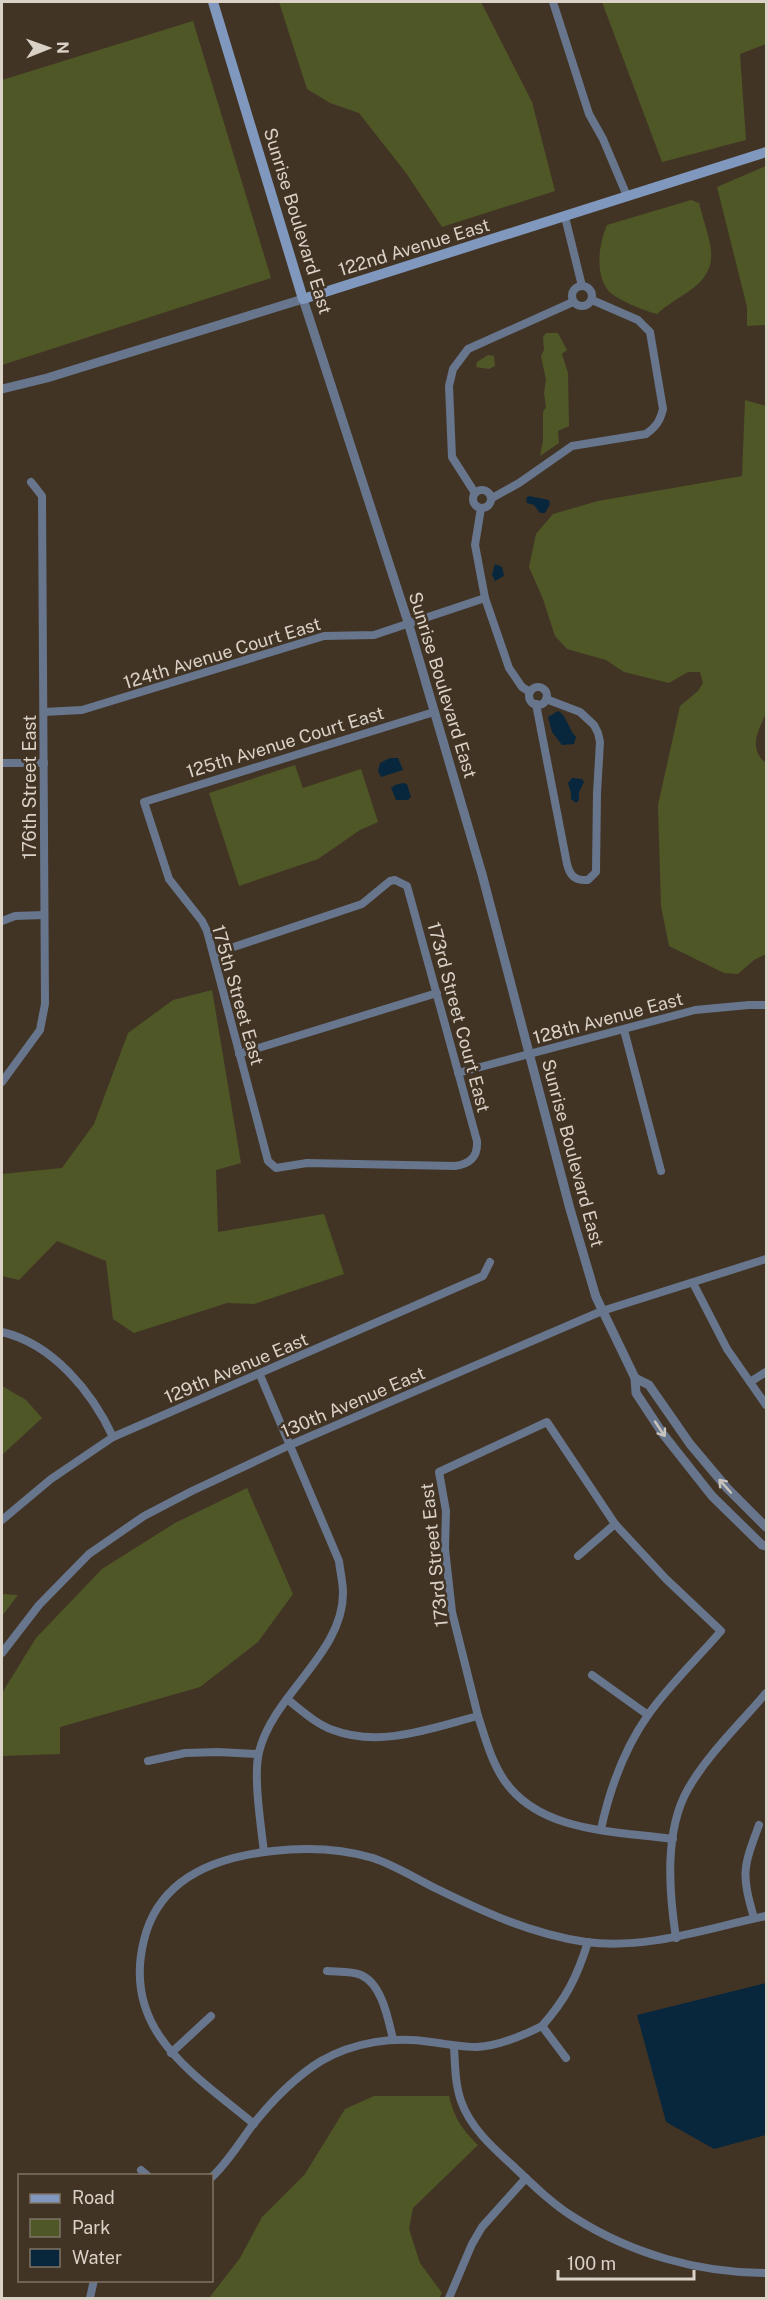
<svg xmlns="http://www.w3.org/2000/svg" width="768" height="2300" viewBox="0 0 768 2300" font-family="'Public Sans',sans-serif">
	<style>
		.green { fill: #4f5727 }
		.water { fill: #08273d }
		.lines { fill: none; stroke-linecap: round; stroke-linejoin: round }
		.minor { stroke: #67758d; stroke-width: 8 }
		.tertiary { stroke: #67758d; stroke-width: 9 }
		.secondary { stroke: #8198be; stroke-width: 10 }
		.oneway { stroke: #c9c3be }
		.labels { text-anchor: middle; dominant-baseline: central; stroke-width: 5; stroke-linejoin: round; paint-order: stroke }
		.street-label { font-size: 18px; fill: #dad1c7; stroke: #423424 }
	</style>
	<rect width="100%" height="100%" fill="#423424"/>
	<g class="green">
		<polygon points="279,2 481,2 532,102 555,191 442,227 406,173 359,113 330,103 307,89"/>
		<polygon points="602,2 766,2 766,44 740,54 746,140 662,162"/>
		<polygon points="193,21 271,278 2,365 2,80"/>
		<polygon points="766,166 766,325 747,326 747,307 717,187"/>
		<path d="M691,200L699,203C708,241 726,266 688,292C677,299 667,305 657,314C645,311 614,299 607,289C595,271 599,244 607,225Z"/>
		<polygon points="546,333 558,333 567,350 562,354 568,373 569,426 558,431 559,443 540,456 543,440 543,412 546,407 544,393 546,380 541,356 544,350 543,337"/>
		<polygon points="488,355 494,356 495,366 489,369 476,367 477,362"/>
		<path d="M745,400L766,406V713C758,731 748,749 766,763V954L754,960L738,974L724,973L669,946L661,906L658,805L680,706L698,691L703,683L700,672H688L669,683L624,672L606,660L567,649L555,636L543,599L529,567L536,534L553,514L598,501L742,476Z"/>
		<polygon points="295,765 303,788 361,769 378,822 360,830 318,859 239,886 209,793"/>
		<polygon points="212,990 241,1163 216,1170 218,1232 324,1214 344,1274 254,1304 227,1303 134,1333 113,1319 106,1261 57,1241 19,1280 2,1276 2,1174 62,1168 94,1124 128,1033 173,1000"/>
		<polygon points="2,1386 26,1400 42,1418 2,1455"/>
		<polygon points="247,1488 293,1594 258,1642 200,1687 60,1727 60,1754 2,1756 2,1693 36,1638 102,1569 175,1523"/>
		<polygon points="2,1594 18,1595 2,1616"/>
		<path d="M374,2096H449C455,2119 461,2128 478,2145L413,2208L409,2229L420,2263L442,2293L439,2298H209L240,2258L262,2217L305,2174L345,2109Z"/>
	</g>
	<g class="water">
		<polygon points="529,496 549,500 550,504 545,513 540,513 534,505 527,503 526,498"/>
		<polygon points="495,564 502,567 504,576 495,581 492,575"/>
		<path d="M558,711C567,715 568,729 576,737L574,744L562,745L552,732L548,717Z"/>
		<polygon points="390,758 398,758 403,770 381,777 378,771 380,763"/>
		<polygon points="572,778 582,779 584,782 579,792 579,800 576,803 571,799 571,793 568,783"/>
		<polygon points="403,783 407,784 411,797 408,800 396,800 391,788 395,785"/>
		<polygon points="766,1983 766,2135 714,2149 666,2122 637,2015"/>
	</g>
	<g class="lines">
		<g class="minor">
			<polyline points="553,2 589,114 603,139 627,196"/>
			<polyline points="565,217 582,286"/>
			<circle cx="582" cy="296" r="10"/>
			<circle cx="482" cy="499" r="9"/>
			<polyline points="475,493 452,457 449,386 453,369 468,349 573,302"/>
			<path d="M492,498L519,483L572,446L646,434C656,427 660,421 663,409L650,332L638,320L592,300"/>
			<polyline points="481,508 475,545 485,598 509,668 522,687 530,692"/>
			<circle cx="538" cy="696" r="9"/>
			<path d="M536,704L567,864C570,876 575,881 588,880L596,872L597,793L600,742L598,733L594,725L580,712L546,699"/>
			<polyline points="44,712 82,710 324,636 374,635 485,598"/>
			<polyline points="2,763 44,763"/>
			<polyline points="2,921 15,916 44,915"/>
			<path d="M213,954L362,904L390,881L395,880L407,886L477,1141C478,1157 470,1164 455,1166L307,1163L276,1168L268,1161L207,931L202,921L169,879L144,802L434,712"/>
			<polyline points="624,1030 661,1171"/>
			<polyline points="239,1054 437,993"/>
			<polyline points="458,1073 695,1010 749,1005 766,1005"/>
			<polyline points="2,1082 40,1030 45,1004 42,496 31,482"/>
			<polyline points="693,1283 727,1349 766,1405"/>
			<path d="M2,1332C53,1344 92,1392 113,1437"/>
			<path d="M260,1375L339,1561C340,1571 343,1582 343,1593C343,1654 273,1694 259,1752C253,1776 261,1826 264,1852"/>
			<polyline points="750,1382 766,1372"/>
			<polyline points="2,1520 51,1479 113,1437 483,1276 490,1262"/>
			<polyline points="578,1556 615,1524"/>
			<polyline points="2,1653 39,1605 89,1554 144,1516 192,1491 290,1445 602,1311 766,1259"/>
			<polyline points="592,1675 648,1715"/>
			<path d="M287,1699C301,1710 316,1724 333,1730C380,1748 432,1728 478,1716C485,1737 491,1761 504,1780C540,1833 616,1831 673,1839"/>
			<path d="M478,1716L452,1612L445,1549L446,1511L439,1472L547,1422L615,1524L666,1579L721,1631C697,1659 669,1685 648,1715C624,1749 610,1788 601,1829"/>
			<polyline points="148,1761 185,1753 218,1752 258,1754"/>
			<path d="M754,1918C741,1873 743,1868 759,1825"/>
			<path d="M676,1938C669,1892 664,1831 688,1789C708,1754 740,1724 766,1693"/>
			<path d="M327,1971C338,1972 351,1971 361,1975C382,1984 388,2019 393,2039"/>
			<path d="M454,2046C455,2064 455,2084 461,2101C470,2127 492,2147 512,2165C531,2183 552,2204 575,2218C632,2254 699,2273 766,2273"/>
			<polyline points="171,2053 211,2016"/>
			<path d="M566,2058L542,2026C566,1999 577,1977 588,1942"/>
			<path d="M254,2124C194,2074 121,2031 144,1940C159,1878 215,1857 273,1851C308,1847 339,1848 373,1858C394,1865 415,1878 435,1888C484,1912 531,1934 586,1942C648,1950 707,1928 766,1916"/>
			<polyline points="141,2170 148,2176"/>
			<path d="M212,2177C227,2163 239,2144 251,2127C270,2103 295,2077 321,2061C354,2042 394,2036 431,2042C447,2044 461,2047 477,2047C499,2046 522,2036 542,2026"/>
			<polyline points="90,2298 94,2280"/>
			<polyline points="449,2298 472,2244 482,2227 526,2178"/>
		</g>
		<g class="tertiary">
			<polyline points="2,389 47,378 303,299 408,622 482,874 570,1209 596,1297 635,1378 636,1393 663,1434 712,1496 762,1545 766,1546"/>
			<polyline points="635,1378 649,1385 690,1444 727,1488 766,1527"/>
		</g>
		<polyline class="secondary" points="213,2 303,299 766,152"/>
	</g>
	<defs><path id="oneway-shaft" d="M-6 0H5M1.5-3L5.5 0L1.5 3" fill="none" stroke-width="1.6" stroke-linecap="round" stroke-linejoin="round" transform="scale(1.5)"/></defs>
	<g class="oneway">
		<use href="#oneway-shaft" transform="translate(660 1429) rotate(56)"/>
		<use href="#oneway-shaft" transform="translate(725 1486) rotate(-132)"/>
	</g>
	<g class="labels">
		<g class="street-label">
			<text transform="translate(298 221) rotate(73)">Sunrise Boulevard East</text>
			<text transform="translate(414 247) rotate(-17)">122nd Avenue East</text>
			<text transform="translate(222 653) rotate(-17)">124th Avenue Court East</text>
			<text transform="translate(443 685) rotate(73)">Sunrise Boulevard East</text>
			<text transform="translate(285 742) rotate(-17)">125th Avenue Court East</text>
			<text transform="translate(29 787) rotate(-90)">176th Street East</text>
			<text transform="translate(238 995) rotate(74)">175th Street East</text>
			<text transform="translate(459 1017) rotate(75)">173rd Street Court East</text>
			<text transform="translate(608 1018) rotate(-15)">128th Avenue East</text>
			<text transform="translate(573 1153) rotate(75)">Sunrise Boulevard East</text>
			<text transform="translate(236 1368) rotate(-23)">129th Avenue East</text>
			<text transform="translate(353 1402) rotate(-23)">130th Avenue East</text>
			<text transform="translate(434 1555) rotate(-96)">173rd Street East</text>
		</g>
	</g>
	<rect width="768" height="2300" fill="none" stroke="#dad1c7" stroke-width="6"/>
	<rect x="18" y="2174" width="195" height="108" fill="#423424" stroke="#7f7365" stroke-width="1.5"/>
	<rect x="30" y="2194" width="30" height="9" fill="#8198be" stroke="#7f7365" stroke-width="1.5"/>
	<text x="72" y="2204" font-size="18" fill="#dad1c7">Road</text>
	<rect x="30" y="2219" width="30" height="18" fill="#4f5727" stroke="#7f7365" stroke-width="1.5"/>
	<text x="72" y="2234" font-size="18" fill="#dad1c7">Park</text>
	<rect x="30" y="2249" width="30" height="18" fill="#08273d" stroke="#7f7365" stroke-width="1.5"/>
	<text x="72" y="2264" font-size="18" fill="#dad1c7">Water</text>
	<g transform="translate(48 48) rotate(89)" stroke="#423424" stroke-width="4.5" paint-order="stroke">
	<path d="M0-4.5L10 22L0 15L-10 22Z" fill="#dad1c7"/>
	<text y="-9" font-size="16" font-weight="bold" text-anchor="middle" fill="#dad1c7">N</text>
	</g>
	<path d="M558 2270v9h136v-9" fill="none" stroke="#dad1c7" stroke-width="3"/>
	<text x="567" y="2270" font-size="18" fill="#dad1c7" stroke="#423424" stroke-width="4.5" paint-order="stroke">100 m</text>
</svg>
